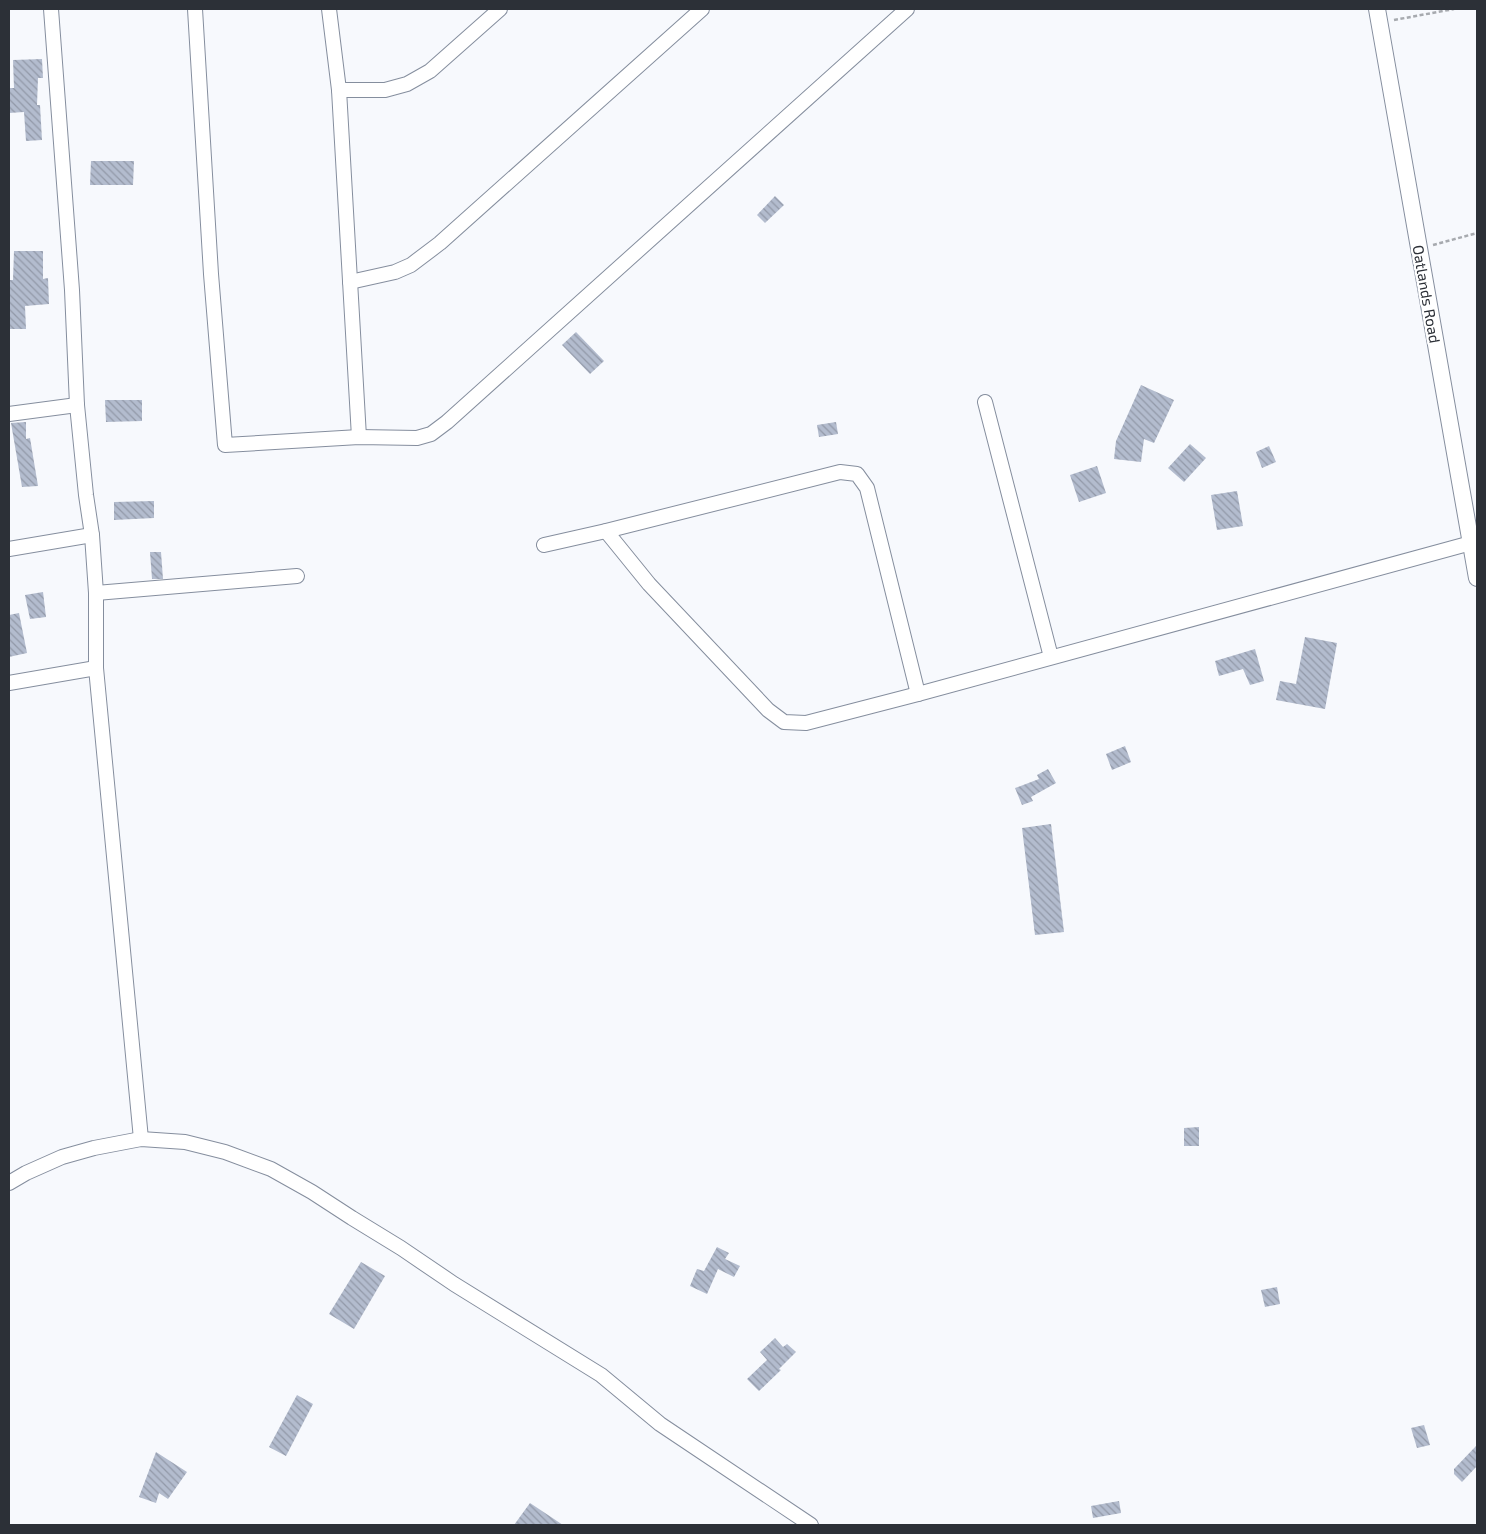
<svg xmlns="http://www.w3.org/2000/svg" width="1486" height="1534" viewBox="0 0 1486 1534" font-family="'Exo 2',sans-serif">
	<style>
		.building { fill: url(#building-back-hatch) }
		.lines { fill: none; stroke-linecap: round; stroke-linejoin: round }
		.minor-casing { stroke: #858e9e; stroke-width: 16 }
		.tertiary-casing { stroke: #858e9e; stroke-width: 18 }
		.path { stroke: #a7aaaf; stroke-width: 2.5; stroke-dasharray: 4 2.5; stroke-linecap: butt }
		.minor { stroke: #fff; stroke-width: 14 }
		.tertiary { stroke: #fff; stroke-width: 16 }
		.labels { text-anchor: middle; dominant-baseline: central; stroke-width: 4.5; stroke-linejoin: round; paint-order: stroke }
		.street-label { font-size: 15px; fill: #2c3037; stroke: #fff }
	</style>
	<defs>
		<pattern id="building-back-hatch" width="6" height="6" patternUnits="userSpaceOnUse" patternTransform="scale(1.25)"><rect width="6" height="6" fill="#b3bcce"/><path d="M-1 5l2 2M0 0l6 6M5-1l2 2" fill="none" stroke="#9299a8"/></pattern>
	</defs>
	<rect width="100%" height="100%" fill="#f7f9fd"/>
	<g class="building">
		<polygon points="42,59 43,78 38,78 37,105 40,105 42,140 26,141 24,112 9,113 9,88 14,88 13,60"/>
		<polygon points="91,161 134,161 133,185 90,185"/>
		<polygon points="775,196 784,205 765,223 757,215"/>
		<polygon points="14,251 43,251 43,279 48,278 49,304 25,306 26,329 9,329 9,280 13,280"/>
		<polygon points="576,332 604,361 590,374 562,345"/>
		<polygon points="1141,385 1174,400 1154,443 1144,439 1141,462 1114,459 1116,441"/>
		<polygon points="105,400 142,400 142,421 106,422"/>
		<polygon points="26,422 26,439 30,438 38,486 22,487 11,423"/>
		<polygon points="836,422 838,434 819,437 817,425"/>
		<polygon points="1190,444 1206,458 1184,482 1168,468"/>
		<polygon points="1269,446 1276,462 1262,468 1256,452"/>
		<polygon points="1097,466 1106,493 1079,502 1070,475"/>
		<polygon points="1237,491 1243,526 1217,530 1211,495"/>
		<polygon points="154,501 154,518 114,520 114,502"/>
		<polygon points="150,552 161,552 163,579 152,579"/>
		<polygon points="43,592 46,617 30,619 25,595"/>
		<polygon points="19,613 27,653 9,657 9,615"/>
		<polygon points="1305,637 1337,643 1325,709 1276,700 1280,681 1296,684"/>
		<polygon points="1255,649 1264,681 1250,685 1243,669 1219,676 1215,661"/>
		<polygon points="1125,746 1131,762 1112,770 1106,754"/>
		<polygon points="1048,769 1056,783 1031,797 1033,801 1022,805 1015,788 1039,779 1037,775"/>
		<polygon points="1051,824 1064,932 1035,935 1022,828"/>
		<polygon points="1199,1127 1199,1146 1184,1146 1184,1128"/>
		<polygon points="717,1247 729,1253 725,1259 740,1266 734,1277 718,1269 707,1294 690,1286 697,1269 704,1271"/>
		<polygon points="361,1262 385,1276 354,1329 329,1314"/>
		<polygon points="1277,1287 1280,1304 1265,1307 1261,1290"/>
		<polygon points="775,1338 783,1347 787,1344 796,1352 779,1369 781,1370 759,1391 747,1379 767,1360 760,1352"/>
		<polygon points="297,1395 313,1404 286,1456 269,1447"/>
		<polygon points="1424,1425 1430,1445 1417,1448 1411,1428"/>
		<polygon points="1477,1445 1477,1466 1462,1482 1454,1474 1454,1469"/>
		<polygon points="156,1452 187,1472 168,1499 159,1493 156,1503 139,1497"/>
		<polygon points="1119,1501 1121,1513 1093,1518 1091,1506"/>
		<polygon points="530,1503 563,1525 514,1525"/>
	</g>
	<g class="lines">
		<g class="minor-casing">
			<g id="minor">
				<polyline points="51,9 72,290 77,405 86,495 92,535 96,593 96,668 141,1139"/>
				<polyline points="195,9 211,274 225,445 359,437 417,438 431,434 447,422 907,9"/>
				<polyline points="329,9 339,90 359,437"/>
				<polyline points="339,90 385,90 407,84 430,71 500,9"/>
				<polyline points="350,282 395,272 411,265 440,243 702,9"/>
				<polyline points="985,402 1051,657"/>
				<polyline points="9,414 77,405"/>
				<polyline points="606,531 649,584 768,710 784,722 806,723 918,694 1471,543"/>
				<polyline points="544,545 606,531 840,472 857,474 867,488 918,694"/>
				<polyline points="9,549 92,535"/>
				<polyline points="96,593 297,576"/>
				<polyline points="9,683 96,668"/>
				<polyline points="9,1183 26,1173 62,1157 94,1148 141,1139 185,1142 225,1152 271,1169 312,1192 352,1218 401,1248 454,1284 601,1375 660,1424 811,1525"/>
			</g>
		</g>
		<g class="tertiary-casing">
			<polyline id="tertiary" points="1377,9 1477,578"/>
		</g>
		<g class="path">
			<polyline points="1394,20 1454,9"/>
			<polyline points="1433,245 1477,233"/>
		</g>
		<use href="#minor" class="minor"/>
		<use href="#tertiary" class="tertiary"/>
	</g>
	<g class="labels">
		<g class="street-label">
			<text transform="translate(1427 294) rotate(80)">Oatlands Road</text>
		</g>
	</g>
	<rect width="1486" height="1534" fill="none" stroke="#2c3037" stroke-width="20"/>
</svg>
